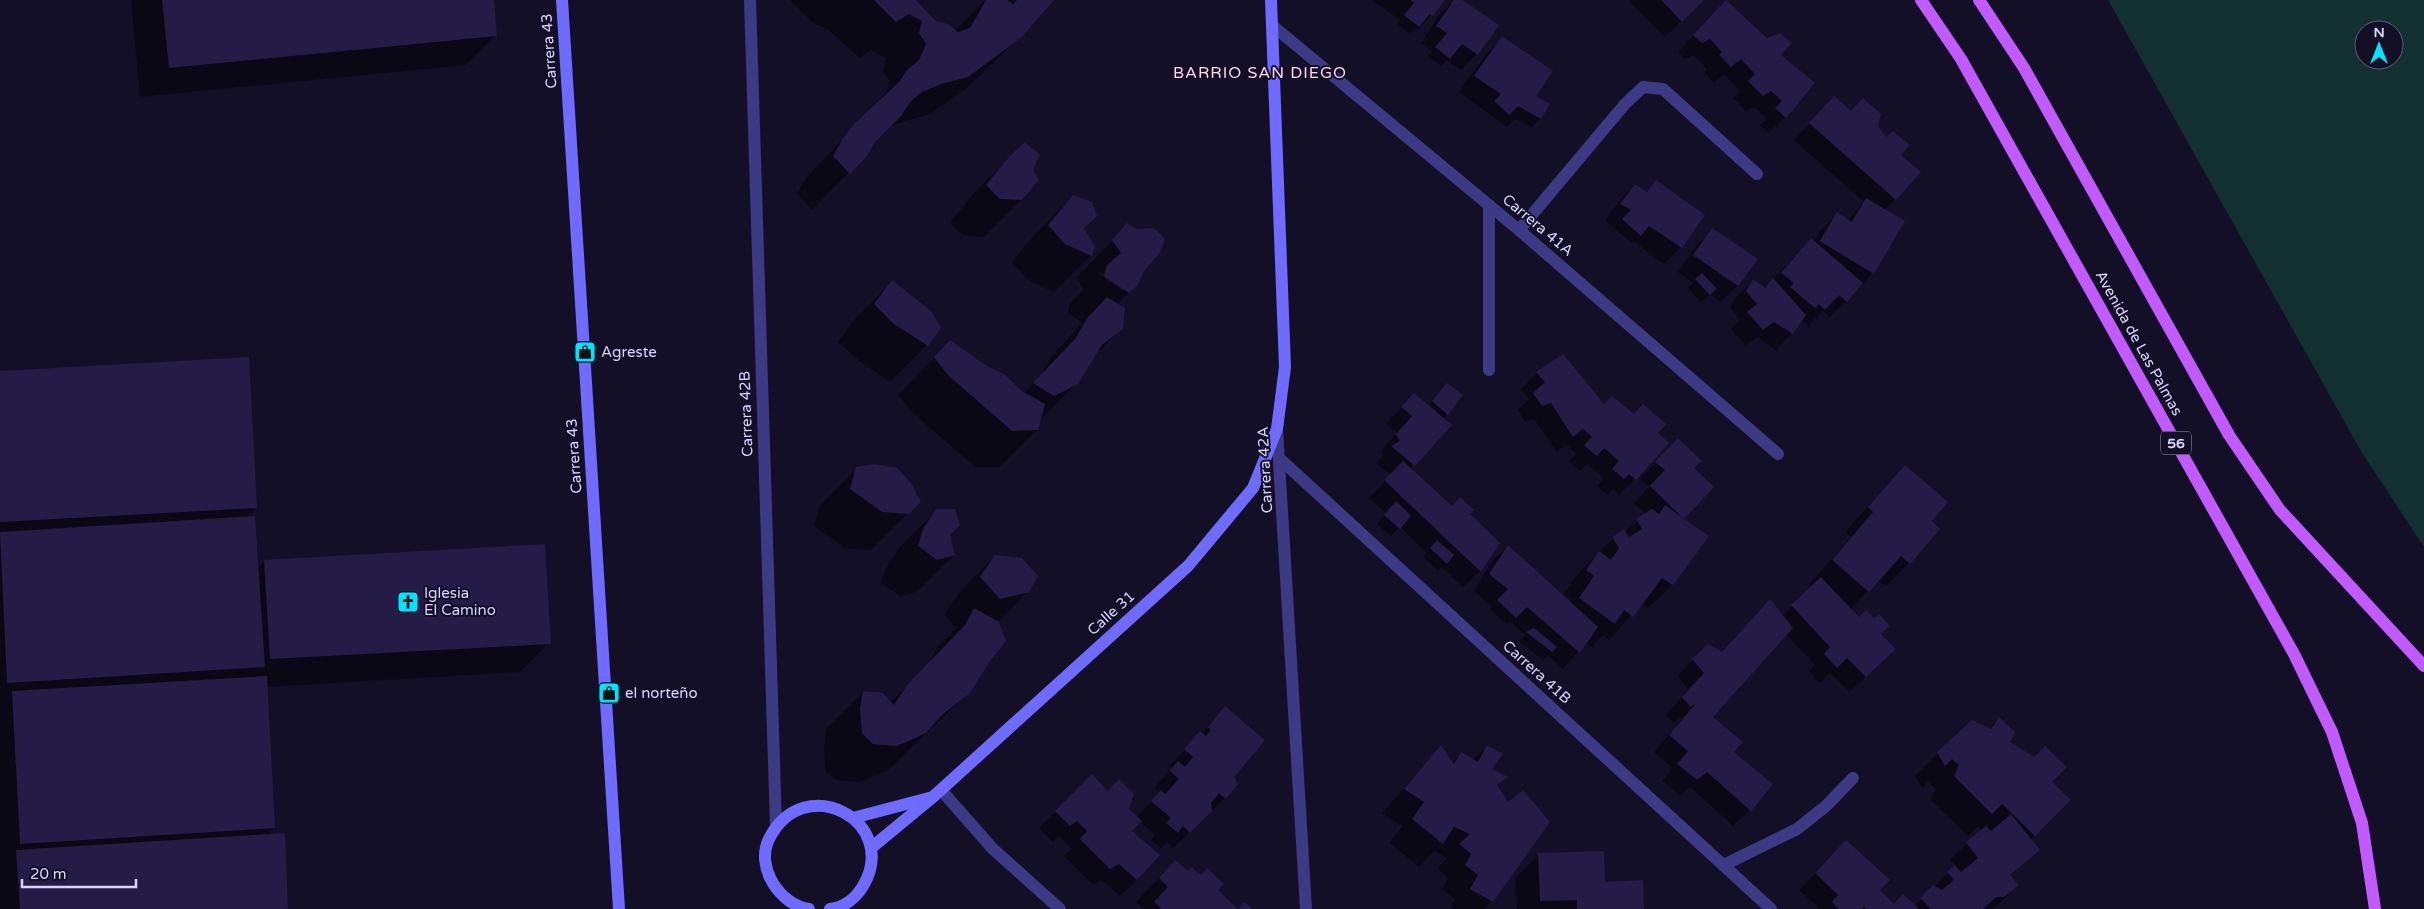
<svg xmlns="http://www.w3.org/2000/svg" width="2424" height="909" viewBox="0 0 2424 909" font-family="'Varela Round',sans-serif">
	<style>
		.green { fill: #12302f; fill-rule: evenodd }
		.shadow { fill: #0007; fill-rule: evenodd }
		.building { fill: #241b47 }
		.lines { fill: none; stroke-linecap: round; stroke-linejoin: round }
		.lane { stroke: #3d3a85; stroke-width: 12 }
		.street { stroke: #3d3a85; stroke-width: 12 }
		.secondary { stroke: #6f6bff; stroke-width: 12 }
		.primary { stroke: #c25bff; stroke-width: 12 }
		.labels { text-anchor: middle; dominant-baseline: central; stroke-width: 4; stroke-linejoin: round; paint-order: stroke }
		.shield { fill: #130f26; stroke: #9e99be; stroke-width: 1 }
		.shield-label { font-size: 14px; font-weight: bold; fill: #d9d4ff }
		.street-label { font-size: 15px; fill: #d9d4ff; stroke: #130f26 }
		.poi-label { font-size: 15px; fill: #d9d4ff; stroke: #130f26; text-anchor: start }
		.neighbourhood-label { font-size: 16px; letter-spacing: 1px; fill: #ffd6f0; stroke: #130f26 }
	</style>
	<rect width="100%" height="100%" fill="#130f26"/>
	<path class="green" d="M2108,0H2424V547L2362,453ZM2364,30H2394V60H2364Z"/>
	<g class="shadow">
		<polygon points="131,0 493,0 495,35 466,65 140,97"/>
		<polygon points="790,0 914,0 925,9 935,22 955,31 985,0 1053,0 1036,22 967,88 930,114 889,126 874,141 866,155 812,210 797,193 807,177 885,94 890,82 883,71 886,58 871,50 859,58 828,29 813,23"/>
		<polygon points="1372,0 1444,0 1416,32 1414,30 1410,34 1397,24 1400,20"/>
		<polygon points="1455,0 1460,0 1477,54 1461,70 1447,61 1441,66 1428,56 1432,51 1421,43 1440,14"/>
		<polygon points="1633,0 1703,0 1665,37 1630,2"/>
		<polygon points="1710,18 1780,56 1785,117 1769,133 1760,125 1767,118 1754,107 1746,111 1733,98 1740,91 1724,74 1714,83 1704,72 1707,69 1694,55 1685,59 1678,52"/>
		<polygon points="1503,38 1530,101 1548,104 1540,119 1532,127 1515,119 1507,127 1459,92 1486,54"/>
		<polygon points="1834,97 1851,112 1876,127 1899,155 1896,199 1884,210 1873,273 1830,317 1823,311 1808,326 1802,320 1792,333 1776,350 1757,337 1746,346 1731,329 1740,320 1730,308 1736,297 1753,281 1764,289 1811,240 1814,242 1821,230 1837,214 1848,220 1864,202 1794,140"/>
		<polygon points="1011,157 1021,200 984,237 963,235 950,223 973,194"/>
		<polygon points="1657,181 1704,215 1681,247 1664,264 1633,241 1632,243 1605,221 1619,201 1635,185 1645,193"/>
		<polygon points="1073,196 1083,228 1093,246 1090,256 1054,292 1028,280 1012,262 1036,233"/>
		<path d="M1127,225L1143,270L1137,284L1117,305L1122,328L1093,357L1077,383L1039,421L1037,430L1000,467H975L912,412L898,395L950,342L1023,394L1039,378L1052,356L1082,323L1068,313L1070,303L1084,289L1076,278ZM1100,272L1124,288V291L1098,274Z"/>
		<polygon points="1712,230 1756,259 1737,286 1721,302 1710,294 1701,302 1688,288 1693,283 1678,272 1696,246"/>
		<polygon points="892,282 927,345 890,382 858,360 838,342 855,319"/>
		<polygon points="0,372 256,508 246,517 257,568 265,561 549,643 520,672 266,687 274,828 267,835 287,909 0,909"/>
		<polygon points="1537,373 1657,434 1635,479 1619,495 1613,489 1607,495 1597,486 1604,478 1587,464 1580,471 1569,462 1576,454 1566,444 1557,452 1534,419 1525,422 1518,410 1529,399 1521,389"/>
		<polygon points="1447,384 1447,414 1410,469 1451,507 1468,514 1498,543 1480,571 1463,588 1442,567 1438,571 1423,557 1427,553 1400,527 1391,536 1377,524 1386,513 1369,498 1391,475 1376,463 1383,456 1381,451 1397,433 1386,424 1414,394 1428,406"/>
		<polygon points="1662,456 1693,468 1712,487 1682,519 1707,537 1672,585 1648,608 1642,603 1609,640 1603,635 1591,647 1586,643 1563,669 1548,655 1543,660 1519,641 1525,635 1510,622 1507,625 1490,609 1492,607 1474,591 1491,562 1508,546 1570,603 1572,600 1564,594 1576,576 1613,538 1625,532 1646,514 1634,503 1649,487 1640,479"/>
		<polygon points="1905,466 1930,521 1909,563 1886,586 1878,580 1850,610 1880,634 1878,666 1849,692 1830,673 1820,683 1809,671 1815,665 1786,634 1711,717 1733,752 1750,810 1733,826 1690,787 1680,795 1662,781 1673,768 1654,752 1685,715 1673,723 1666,714 1689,690 1677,676 1708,645 1721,653 1769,601 1782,616 1813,587 1810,584 1851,537 1845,532"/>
		<polygon points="857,468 908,513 871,550 845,548 814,526 820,505"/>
		<polygon points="937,510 948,535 954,555 917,592 900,596 881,583 886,568 900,547"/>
		<polygon points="995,556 1028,591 998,622 989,660 969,692 888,770 860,782 836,780 825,770 824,746 826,729 863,692 890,703 929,664 938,646 956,628 944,615 958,594"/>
		<polygon points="1226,708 1232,777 1225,798 1173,848 1167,842 1161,848 1151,840 1155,835 1140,821 1131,832 1137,880 1120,896 1102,880 1093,885 1064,856 1072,849 1059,836 1053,842 1039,828 1092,775 1136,817 1160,793 1154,788 1172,769 1169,766"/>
		<polygon points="1999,718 2008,743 2069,800 2030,840 2039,850 2010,876 2017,885 2001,902 1992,909 1820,909 1799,890 1830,858 1878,890 1894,905 1914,906 1956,866 1950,859 1982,830 1978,826 1968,836 1931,800 1936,789 1928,782 1922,788 1915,776 1938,753 1988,729"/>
		<polygon points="1487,746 1490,769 1506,777 1496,787 1508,804 1549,822 1485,909 1450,909 1455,899 1442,889 1448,878 1437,868 1447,858 1434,851 1419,867 1390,843 1402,826 1382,813 1441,747 1452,763 1461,753 1473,760"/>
		<polygon points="1539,855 1643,909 1517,909 1515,878"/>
		<polygon points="1175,861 1187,872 1216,891 1237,909 1144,909 1136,902"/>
	</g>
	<g class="building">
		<polygon points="162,0 494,0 497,36 169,68"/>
		<polygon points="874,0 916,0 936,21 948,24 958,32 970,28 986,0 1007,0 1013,4 1017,0 1054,0 1022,37 968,77 941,84 922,92 911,101 901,116 875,142 867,156 850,174 833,156 843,138 854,124 899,82 907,70 919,60 926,44 919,33 922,21 909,14 896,22"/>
		<polygon points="1410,0 1445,0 1433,16 1430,14 1419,27 1404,15 1414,3"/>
		<polygon points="1454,0 1462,0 1499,25 1478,55 1462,44 1450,59 1435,47 1447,33 1436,26"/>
		<polygon points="1661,0 1704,0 1682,22"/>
		<polygon points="1726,0 1767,38 1780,33 1792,43 1781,55 1815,83 1786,118 1775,108 1782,101 1771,91 1763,96 1748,81 1755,74 1741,59 1731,67 1719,55 1722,52 1710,39 1702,43 1693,35"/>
		<polygon points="1502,36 1553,71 1536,96 1550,104 1541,119 1518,106 1509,115 1494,101 1501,94 1474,76"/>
		<polygon points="1834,96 1851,111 1863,98 1881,114 1878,126 1886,137 1893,131 1910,145 1901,155 1921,172 1896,200 1809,123"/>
		<polygon points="1025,142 1040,155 1033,170 1039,180 1022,200 1000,199 986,185 1010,156"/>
		<polygon points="1656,180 1705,215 1682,248 1649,226 1641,236 1622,219 1631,210 1620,204 1635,184 1647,192"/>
		<polygon points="1073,195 1092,202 1097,216 1084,228 1095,246 1092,256 1065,244 1048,225"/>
		<polygon points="1866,198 1905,221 1874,274 1820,241 1837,212 1852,222"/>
		<polygon points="1127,223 1136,229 1154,228 1165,239 1160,253 1144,271 1138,285 1129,293 1104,276 1107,265 1121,253 1112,240"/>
		<polygon points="1712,228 1758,259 1738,286 1693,255"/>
		<polygon points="1811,238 1863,283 1847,302 1839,295 1825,310 1819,304 1815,308 1790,287 1794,283 1781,273"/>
		<polygon points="1702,273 1717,289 1710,295 1695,279"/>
		<polygon points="1773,278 1806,315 1793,334 1774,322 1763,330 1747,312 1757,304 1746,291 1753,279 1765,288"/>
		<polygon points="892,280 931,311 941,328 928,346 894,324 874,304"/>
		<polygon points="1107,297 1125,308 1123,329 1102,345 1078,384 1054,396 1033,383 1075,339 1088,317"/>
		<polygon points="950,340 987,366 1004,374 1022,391 1045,404 1038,430 1012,431 948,375 934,357"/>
		<polygon points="1563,354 1604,404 1612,396 1634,414 1643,404 1666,424 1658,433 1669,443 1636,480 1629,474 1624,479 1612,469 1619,461 1604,448 1597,456 1584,445 1592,437 1583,429 1573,437 1551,403 1542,406 1533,393 1545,382 1536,372"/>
		<polygon points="249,357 257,508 0,522 0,371"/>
		<polygon points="1447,383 1463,395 1448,415 1432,401"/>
		<polygon points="1414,393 1452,425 1415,466 1391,446 1400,441 1396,434 1412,416 1401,407"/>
		<polygon points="1678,438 1702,461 1694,468 1714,487 1684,519 1709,536 1673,585 1662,578 1633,617 1624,610 1615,624 1579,598 1594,576 1586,570 1599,551 1611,560 1619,548 1612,537 1624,529 1629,537 1642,529 1636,519 1652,509 1659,514 1665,505 1684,519 1650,486 1665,470 1655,462"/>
		<polygon points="1403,461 1452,506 1460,497 1474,510 1470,514 1500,543 1481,572 1384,480"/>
		<polygon points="875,464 897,468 911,483 921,502 909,514 882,512 850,489 856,467"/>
		<polygon points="1905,465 1948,502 1932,521 1940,529 1910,564 1901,556 1869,592 1832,560 1873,512 1868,507"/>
		<polygon points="1396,501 1411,516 1400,529 1384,515"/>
		<polygon points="936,509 955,509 960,525 950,535 955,555 937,560 918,546 923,529"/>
		<polygon points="255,516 265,667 7,683 0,532"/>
		<polygon points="1437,540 1454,555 1447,564 1430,548"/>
		<polygon points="545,544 551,644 270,659 264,560"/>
		<polygon points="1508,545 1598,627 1580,653 1527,607 1516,618 1497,600 1508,589 1489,574"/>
		<polygon points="995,555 1022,558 1038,576 1029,592 1000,599 980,577"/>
		<polygon points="1821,577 1859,617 1866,610 1874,618 1879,614 1890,626 1881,634 1896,649 1866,677 1847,658 1837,668 1824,654 1830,647 1791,605"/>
		<polygon points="1770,599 1793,628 1713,717 1743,742 1734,752 1773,784 1751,811 1707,772 1697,780 1677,764 1688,751 1669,735 1696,703 1690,707 1682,697 1704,673 1692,659 1708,644 1722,652"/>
		<polygon points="974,608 999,622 1006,641 990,661 970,693 943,714 926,733 897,746 873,744 862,733 860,708 863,691 883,693 894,705 908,684 965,625"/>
		<polygon points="1534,628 1557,647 1552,652 1526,632"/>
		<polygon points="267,676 275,828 20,844 12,691"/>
		<polygon points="1225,706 1265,740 1234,777 1238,784 1226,799 1219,793 1211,803 1212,811 1190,833 1183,826 1178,833 1166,823 1171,818 1151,801 1161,790 1165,794 1179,779 1170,771 1178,761 1185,767 1193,757 1184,749 1200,731 1206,736 1211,730 1208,727"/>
		<polygon points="1999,717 2015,732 2010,742 2034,757 2045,746 2067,767 2052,782 2071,800 2035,836 2002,804 1992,814 1954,776 1959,765 1952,759 1945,766 1937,752 1972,720 1991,729"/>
		<polygon points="1441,745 1454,764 1461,752 1478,762 1487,745 1503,754 1492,769 1508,777 1497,785 1508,802 1523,790 1550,822 1493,902 1470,889 1478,875 1465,865 1471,854 1459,844 1470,834 1454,827 1443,844 1412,819 1424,802 1404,789"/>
		<polygon points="1092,774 1108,791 1119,779 1134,794 1129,809 1142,821 1132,831 1160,855 1137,880 1119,864 1110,869 1080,839 1087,831 1077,821 1070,826 1055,811"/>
		<polygon points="2011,814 2040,850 2010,875 2019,885 2004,897 1996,897 1983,909 1931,909 1920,898 1933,885 1942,890 1954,880 1947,872 1955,865 1961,872 1978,858 1966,842 1986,826 1991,831"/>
		<polygon points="285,833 288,909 20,909 16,850"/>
		<polygon points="1846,840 1890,880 1880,890 1894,904 1903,894 1919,909 1866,909 1864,907 1862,909 1839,909 1832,902 1838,895 1815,873"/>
		<polygon points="1604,851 1605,882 1643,880 1644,909 1577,909 1577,900 1540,901 1538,853"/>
		<polygon points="1175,860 1188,871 1191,867 1201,875 1207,868 1224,884 1218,890 1238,909 1244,902 1253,909 1162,909 1154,902 1168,887 1159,878"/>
	</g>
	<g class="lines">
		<polyline class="lane" points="1724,865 1797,829 1826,806 1853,778"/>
		<g class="street">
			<polyline points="750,0 776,826"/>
			<polyline points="1273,26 1519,230 1778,454"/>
			<polyline points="1489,205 1489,370"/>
			<polyline points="1519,230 1625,104 1643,87 1663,89 1757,174"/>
			<polyline points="1277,429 1306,909"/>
			<polyline points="1280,459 1771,909"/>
			<polyline points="941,790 993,849 1060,909"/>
		</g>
		<g class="secondary">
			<polyline points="562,0 619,909"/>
			<polyline points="853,818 929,798"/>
			<polyline points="871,848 934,796 1188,566 1253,488 1277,429 1285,367 1271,0"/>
			<path d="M809,909C780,905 755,867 769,839C804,769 901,822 863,886C856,898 844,907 830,909"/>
		</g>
		<g class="primary">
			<polyline points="1921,0 1961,59 2294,654 2332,732 2362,823 2375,909"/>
			<polyline points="1979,0 2024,68 2229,435 2280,510 2424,666"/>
		</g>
	</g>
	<defs>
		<g id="shop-square" transform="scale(1.125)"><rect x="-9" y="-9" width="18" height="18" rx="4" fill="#00e5ff" stroke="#130f26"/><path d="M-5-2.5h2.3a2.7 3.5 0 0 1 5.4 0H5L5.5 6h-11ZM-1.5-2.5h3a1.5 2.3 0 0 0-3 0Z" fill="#111"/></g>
		<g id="church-square" transform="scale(1.125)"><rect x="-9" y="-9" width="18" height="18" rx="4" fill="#00e5ff" stroke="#130f26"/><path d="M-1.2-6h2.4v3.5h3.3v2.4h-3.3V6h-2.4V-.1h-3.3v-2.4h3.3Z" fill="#111"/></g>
	</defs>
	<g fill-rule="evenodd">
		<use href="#shop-square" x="585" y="352"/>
		<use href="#church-square" x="408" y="602"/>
		<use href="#shop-square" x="609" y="693"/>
	</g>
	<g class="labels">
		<rect class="shield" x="2161" y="431.5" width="30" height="23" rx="4"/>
		<g class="shield-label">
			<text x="2176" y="443">56</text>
		</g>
		<g class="street-label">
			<text transform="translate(549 51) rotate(-94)">Carrera 43</text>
			<text transform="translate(1538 225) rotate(40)">Carrera 41A</text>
			<text transform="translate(2139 343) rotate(61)">Avenida de Las Palmas</text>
			<text transform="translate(746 414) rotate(-92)">Carrera 42B</text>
			<text transform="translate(574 456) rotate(-94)">Carrera 43</text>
			<text transform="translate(1265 470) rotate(-93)">Carrera 42A</text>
			<text transform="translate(1111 613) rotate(-42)">Calle 31</text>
			<text transform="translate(1537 672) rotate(42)">Carrera 41B</text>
		</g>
		<g class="poi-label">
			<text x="601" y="352">Agreste</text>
			<text x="424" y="593">Iglesia<tspan x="424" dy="17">El Camino</tspan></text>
			<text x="625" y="693">el norteño</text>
		</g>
		<g class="neighbourhood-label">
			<text x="1260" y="73">BARRIO SAN DIEGO</text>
		</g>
	</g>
	<g transform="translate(2379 45)"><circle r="24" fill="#130f26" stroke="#625e7d"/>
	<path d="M0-4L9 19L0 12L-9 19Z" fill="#00e5ff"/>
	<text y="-8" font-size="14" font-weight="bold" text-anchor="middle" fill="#d9d4ff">N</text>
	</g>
	<path d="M22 879v8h114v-8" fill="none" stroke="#d9d4ff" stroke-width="2.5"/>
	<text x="30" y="879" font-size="15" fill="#d9d4ff" stroke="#130f26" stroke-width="4" paint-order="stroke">20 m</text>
</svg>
